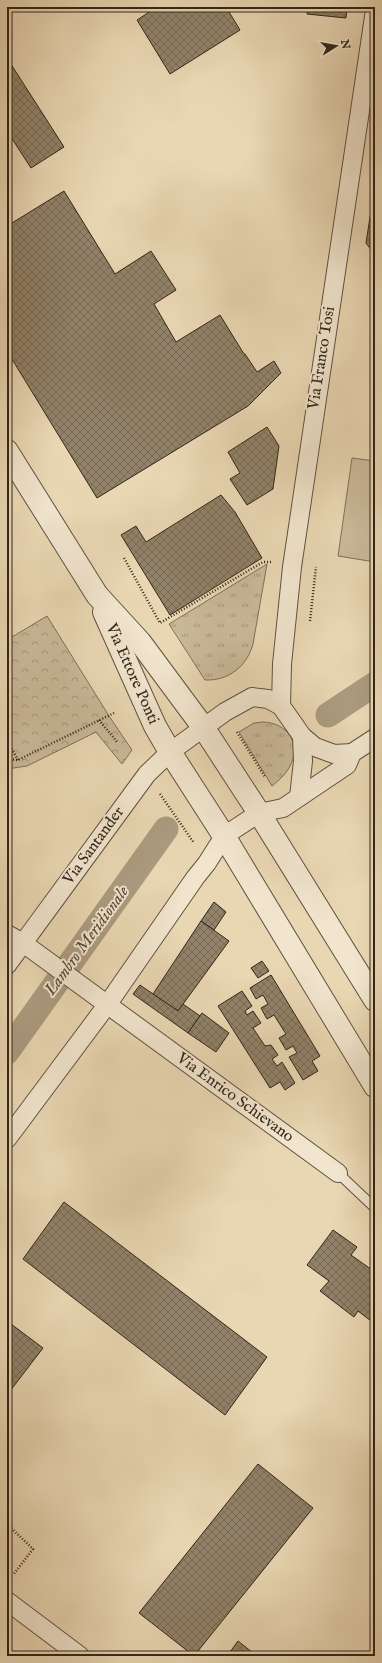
<svg xmlns="http://www.w3.org/2000/svg" width="382" height="1663" viewBox="0 0 382 1663" font-family="'IM FELL English',serif">
	<style>
		.grass { fill: url(#grass-tufts); stroke: #7e7059 }
		.park { fill: url(#park-crowns); stroke: #7e7059 }
		.pitch { fill: #cab999; stroke: #7e7059 }
		.lines { fill: none; stroke-linecap: round; stroke-linejoin: round }
		.canal { stroke: #ab9b7f; stroke-width: 25 }
		.building { fill: url(#building-cross-hatch); stroke: #322619 }
		.service-casing { stroke: #605240; stroke-width: 11 }
		.minor-casing { stroke: #605240; stroke-width: 20 }
		.tertiary-casing { stroke: #605240; stroke-width: 24 }
		.path { stroke: #322619; stroke-width: 2.5; stroke-dasharray: 1 2; stroke-linecap: butt }
		.service { stroke: #f1e5ce; stroke-width: 9 }
		.minor { stroke: #f1e5ce; stroke-width: 18 }
		.tertiary { stroke: #f1e5ce; stroke-width: 22 }
		.labels { text-anchor: middle; dominant-baseline: central; stroke-width: 4; stroke-linejoin: round; paint-order: stroke }
		.street-label { font-size: 16px; fill: #322619; stroke: #f1e5ce }
		.water-label { font-size: 17px; font-style: italic; fill: #564938; stroke: #f1e5ce }
	</style>
	<defs>
		<pattern id="grass-tufts" width="24" height="20" patternUnits="userSpaceOnUse"><rect width="24" height="20" fill="#cab999"/><path d="M3 7l-1-3M5 7V3M7 7l1-3M15 17l-1-3M17 17v-4M19 17l1-3" fill="none" stroke="#a5967c"/></pattern>
		<pattern id="park-crowns" width="20" height="18" patternUnits="userSpaceOnUse"><rect width="20" height="18" fill="#cab999"/><path d="M2 6a3 3 0 1 1 6 0M12 15a3 3 0 1 1 6 0" fill="none" stroke="#a5967c"/></pattern>
		<pattern id="building-cross-hatch" width="8" height="8" patternUnits="userSpaceOnUse"><rect width="8" height="8" fill="#918269"/><path d="M0 0l8 8M0 8l8-8" fill="none" stroke="#776a56"/></pattern>
	</defs>
	<rect width="100%" height="100%" fill="#e9d7b3"/>
	<filter id="stains"><feTurbulence type="fractalNoise" baseFrequency=".005" numOctaves="4"/><feColorMatrix values="0 0 0 0 .2 0 0 0 0 .09 0 0 0 0 .02 0 0 0 .5 -.17"/></filter>
	<radialGradient id="worn" r=".72"><stop offset=".6" stop-color="#630" stop-opacity="0"/><stop offset="1" stop-color="#630" stop-opacity=".3"/></radialGradient>
	<g class="grass">
		<path d="M267,564L253,644C247,666 229,681 205,680L169,624Z"/>
		<path d="M263,722C289,723 302,745 289,768C285,775 278,781 272,786L239,732L254,723Z"/>
	</g>
	<polygon class="park" points="47,616 109,716 132,750 122,764 96,732 27,766 7,769 7,640"/>
	<polygon class="pitch" points="352,458 375,461 375,562 338,556"/>
	<g class="lines">
		<g class="canal">
			<polyline points="328,715 375,684"/>
			<polyline points="7,1052 166,829"/>
		</g>
	</g>
	<g class="building">
		<polygon points="157,7 226,7 240,30 170,74 137,20"/>
		<polygon points="308,7 347,7 346,18 307,14"/>
		<polygon points="7,58 64,147 31,168 7,131"/>
		<polygon points="375,185 375,255 366,243"/>
		<polygon points="64,191 115,274 151,251 176,290 154,304 176,342 220,315 244,354 245,354 257,372 274,361 281,373 248,406 97,498 7,351 7,226"/>
		<polygon points="267,427 279,446 273,489 247,505 230,479 240,473 228,452"/>
		<polygon points="221,495 235,512 262,558 170,615 121,535 136,526 146,542"/>
		<polygon points="214,902 226,912 214,930 201,921"/>
		<polygon points="201,921 229,941 178,1011 153,994"/>
		<polygon points="262,961 269,971 258,978 251,968"/>
		<polygon points="271,975 320,1056 312,1061 318,1071 303,1080 289,1057 297,1053 293,1046 286,1050 279,1038 286,1034 274,1015 267,1019 261,1008 268,1004 263,995 256,999 250,988"/>
		<polygon points="140,985 178,1011 183,1004 200,1016 188,1033 133,994"/>
		<polygon points="242,991 252,1006 245,1011 247,1015 253,1011 261,1023 253,1028 265,1046 271,1045 278,1055 272,1059 277,1066 282,1062 295,1083 285,1090 280,1082 270,1088 218,1006"/>
		<polygon points="202,1013 229,1033 216,1052 188,1033"/>
		<polygon points="64,1202 267,1357 225,1415 23,1259"/>
		<polygon points="333,1230 357,1247 351,1255 375,1272 375,1324 358,1311 354,1317 320,1291 329,1281 307,1265"/>
		<polygon points="7,1321 43,1348 7,1395"/>
		<polygon points="258,1464 313,1508 194,1656 139,1613"/>
		<polygon points="238,1641 257,1656 227,1656"/>
	</g>
	<g class="lines">
		<g class="service-casing">
			<polyline id="service" points="338,1173 375,1208"/>
		</g>
		<g class="minor-casing">
			<g id="minor">
				<polyline points="281,706 282,664 292,567 375,10"/>
				<polyline points="299,797 303,761 302,736"/>
				<polyline points="7,934 23,943 338,1173"/>
				<polyline points="7,965 147,774 170,752 225,712 252,697 268,699 281,706 302,736 315,747 334,754 352,753"/>
				<polyline points="7,1139 107,1005 195,878 207,863 224,836 259,813 283,808 347,765 352,753 375,738"/>
				<polyline points="7,1601 80,1656"/>
			</g>
		</g>
		<g class="tertiary-casing">
			<g id="tertiary">
				<polyline points="7,451 97,595 140,642 203,727 259,813 375,1000"/>
				<polyline points="104,612 155,726 170,752 224,836 375,1086"/>
			</g>
		</g>
		<g class="path">
			<polyline points="124,558 160,623 263,562 271,562"/>
			<polyline points="310,621 316,567"/>
			<polyline points="99,720 118,743"/>
			<polyline points="237,732 265,777"/>
			<polyline points="7,741 18,760"/>
			<polyline points="7,759 18,760 114,713"/>
			<polyline points="160,794 194,843"/>
			<polyline points="7,1524 33,1549 13,1575"/>
		</g>
		<use href="#service" class="service"/>
		<use href="#minor" class="minor"/>
		<use href="#tertiary" class="tertiary"/>
	</g>
	<g class="labels">
		<g class="street-label">
			<text transform="translate(322 358) rotate(-81)">Via Franco Tosi</text>
			<text transform="translate(132 674) rotate(66)">Via Ettore Ponti</text>
			<text transform="translate(94 846) rotate(-54)">Via Santander</text>
			<text transform="translate(235 1098) rotate(36)">Via Enrico Schievano</text>
		</g>
		<g class="water-label">
			<text transform="translate(87 941) rotate(-54)">Lambro Meridionale</text>
		</g>
	</g>
	<rect width="382" height="1663" fill="none" stroke="#e9d7b3" stroke-width="24"/>
	<rect x="8" y="8" width="366" height="1647" fill="none" stroke="#322619" stroke-width="2"/>
	<rect x="12" y="12" width="358" height="1639" fill="none" stroke="#322619"/>
	<g transform="translate(336 46) rotate(79)" stroke="#f1e5ce" stroke-width="3" paint-order="stroke">
	<path d="M0-3L7 15L0 10L-7 15Z" fill="#322619"/>
	<text y="-6" font-size="11" font-weight="bold" text-anchor="middle" fill="#322619">N</text>
	</g>
	<rect width="100%" height="100%" filter="url(#stains)"/>
	<rect width="100%" height="100%" fill="url(#worn)"/>
</svg>
